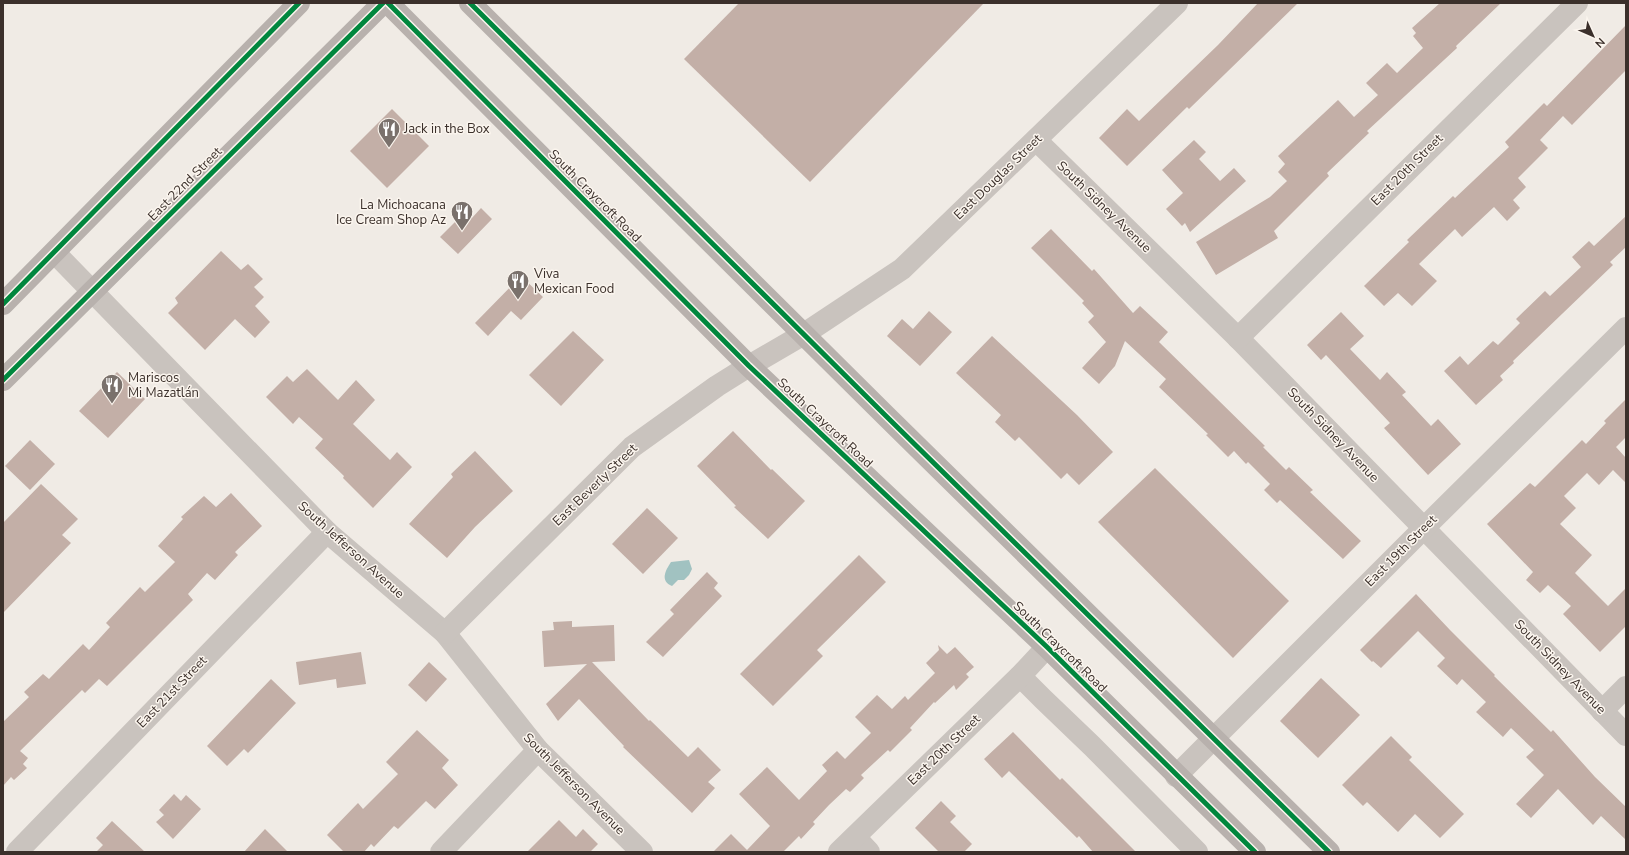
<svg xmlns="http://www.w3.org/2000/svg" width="1629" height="855" viewBox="0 0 1629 855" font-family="'Nunito Sans',sans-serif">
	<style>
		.water { fill: #a1c2c1 }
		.building { fill: #c3afa7 }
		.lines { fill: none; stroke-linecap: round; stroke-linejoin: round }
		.minor { stroke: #c9c3be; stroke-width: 22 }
		.major { stroke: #b8b1ad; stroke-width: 22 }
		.cycleway-casing { stroke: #fbf5ee; stroke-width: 8 }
		.cycleway { stroke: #00873e; stroke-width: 5 }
		.labels { text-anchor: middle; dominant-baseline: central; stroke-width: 3; stroke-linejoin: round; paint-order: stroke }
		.poi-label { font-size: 13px; fill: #3b302b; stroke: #fbf5ee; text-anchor: start }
		.street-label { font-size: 13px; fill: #3b302b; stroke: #fbf5ee }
	</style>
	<rect width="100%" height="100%" fill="#f0ebe5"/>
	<path class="water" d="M689,560L692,569L689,575L684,580H678L672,586C660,581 665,571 671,562Z"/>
	<g class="building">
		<polygon points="739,3 984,3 810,182 684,59"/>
		<polygon points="1258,3 1298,3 1189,109 1187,107 1127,166 1099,138 1127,109 1139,121 1218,45"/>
		<polygon points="1440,3 1501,3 1456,46 1457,48 1367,131 1369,133 1327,173 1329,176 1274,231 1278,238 1216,275 1196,242 1270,197 1287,181 1278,172 1285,164 1278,156 1338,100 1354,117 1378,95 1366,83 1387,63 1397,73 1423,48 1413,36 1416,33 1412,28"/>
		<polygon points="1626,25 1626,70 1572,125 1563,116 1540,140 1548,148 1518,178 1526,187 1513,200 1520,208 1507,221 1494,207 1462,237 1455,229 1419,264 1437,281 1412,306 1398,293 1384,306 1364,286 1409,242 1407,240 1453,196 1455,198 1509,147 1505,142 1544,103 1547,106"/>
		<polygon points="392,109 429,146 387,188 350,151"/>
		<polygon points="1194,140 1206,152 1199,159 1220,181 1234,168 1246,181 1190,232 1185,223 1182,226 1166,209 1183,193 1162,170"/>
		<polygon points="481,208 492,219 458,254 440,237 466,211 472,218"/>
		<polygon points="1626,216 1626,247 1610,262 1613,265 1513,361 1514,363 1500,376 1503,380 1476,405 1444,371 1460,356 1468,365 1493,341 1498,345 1520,323 1516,319 1545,291 1550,296 1581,267 1572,257 1589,241 1594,246"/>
		<polygon points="1051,229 1092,271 1094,269 1133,313 1140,306 1168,332 1159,342 1265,446 1263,447 1286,470 1289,467 1313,490 1310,492 1361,541 1343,559 1280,500 1277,503 1264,490 1270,484 1248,462 1246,464 1234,451 1228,457 1206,435 1208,434 1159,387 1166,379 1125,341 1115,366 1099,384 1082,368 1106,342 1088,322 1094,316 1082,303 1084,301 1031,248"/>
		<polygon points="221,251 241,270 248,264 263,279 254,287 264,297 255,306 270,322 255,338 235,319 205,350 168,313 178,303 175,298"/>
		<polygon points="521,276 543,297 521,320 511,311 488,336 475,323"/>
		<polygon points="929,311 952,332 920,366 887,336 902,319 913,329"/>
		<polygon points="1341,312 1364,336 1350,349 1380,380 1387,372 1406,392 1402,395 1431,426 1438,419 1461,444 1428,475 1384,428 1390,423 1326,355 1321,360 1307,345"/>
		<polygon points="573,331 604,360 561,406 529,375"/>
		<polygon points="992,336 1077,415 1113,452 1079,485 1067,473 1061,479 1019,437 1015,441 995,422 1001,415 956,373"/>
		<polygon points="307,369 338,400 356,380 375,400 353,424 390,460 397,452 412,467 373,508 343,478 344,476 315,448 323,439 299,417 293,424 266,397 287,376 293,382"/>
		<polygon points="117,372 145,399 108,438 79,411"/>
		<polygon points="1626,399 1626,437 1616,447 1626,458 1626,483 1613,470 1599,485 1587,473 1564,496 1576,508 1560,524 1592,555 1575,573 1608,606 1626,588 1626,626 1600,652 1563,614 1571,606 1548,585 1540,593 1526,580 1533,572 1487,524 1530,483 1535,487 1582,440 1586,444 1606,423 1604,421"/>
		<polygon points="733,431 771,470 772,469 805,501 768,539 734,507 736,506 697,466"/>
		<polygon points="30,440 55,464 30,490 5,466"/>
		<polygon points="475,451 513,491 475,527 447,558 409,524 453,477 451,474"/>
		<polygon points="1155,468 1289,601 1233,658 1098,522"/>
		<polygon points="41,484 78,519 62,535 71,543 3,613 3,523"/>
		<polygon points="231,493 262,526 235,552 238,555 215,580 207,573 188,594 193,600 107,686 99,679 85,693 82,690 20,751 28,758 23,764 27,768 14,780 11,777 3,786 3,722 29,697 24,692 43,674 49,679 83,644 89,650 110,627 106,623 140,587 145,592 175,562 158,546 183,519 181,517 204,496 216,507"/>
		<polygon points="647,508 678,538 643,574 612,544"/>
		<polygon points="859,555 886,582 817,650 823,656 773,706 740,674"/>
		<polygon points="707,572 718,583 714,588 722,596 663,657 646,642 674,614 670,610"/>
		<polygon points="1416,594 1450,630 1495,675 1494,676 1551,732 1553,730 1595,777 1626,807 1626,840 1601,816 1593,825 1558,789 1531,818 1516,804 1544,775 1526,757 1534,750 1511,728 1503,737 1476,712 1486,702 1462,679 1457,685 1437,666 1445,658 1418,631 1381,668 1373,661 1372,662 1360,650"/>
		<polygon points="572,621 572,627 614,625 615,661 592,662 649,721 650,720 688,757 698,747 721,770 708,782 715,788 692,813 623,747 624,746 579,699 558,721 546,704 587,664 544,667 542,631 554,630 553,622"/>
		<polygon points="938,645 947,654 955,647 974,667 966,674 969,677 956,690 954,685 935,703 934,702 910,728 912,730 890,752 888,750 861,775 864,778 850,792 846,789 829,805 813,822 815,824 801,839 799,836 783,852 713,852 731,834 747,850 770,826 739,794 767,767 799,800 827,771 822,765 837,751 845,759 871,733 855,717 877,695 892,709 905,696 908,700 935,673 926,663 939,650"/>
		<polygon points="361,652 366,684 337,688 336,679 299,685 296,662"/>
		<polygon points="429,662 447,679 426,702 408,685"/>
		<polygon points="1321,678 1360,715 1318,758 1280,721"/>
		<polygon points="271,679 296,703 248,753 244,749 227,766 207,746"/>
		<polygon points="417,730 449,760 442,768 458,785 435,809 426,801 398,829 394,826 374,847 371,844 364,852 344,852 327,835 358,803 363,809 398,774 386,762"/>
		<polygon points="1013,732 1060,780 1062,778 1136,852 1093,852 1079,836 1077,838 1009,771 1002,778 984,759"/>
		<polygon points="1391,736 1412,757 1409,760 1464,814 1440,838 1415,814 1398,832 1367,802 1363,806 1342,785"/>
		<polygon points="174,794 181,801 186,795 201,809 173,839 156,822 164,815 159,810"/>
		<polygon points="941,801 956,816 950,822 972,844 964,852 939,852 915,828"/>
		<polygon points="559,820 576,837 583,829 598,844 591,851 592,852 527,852"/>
		<polygon points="112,821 145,852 96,852 103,845 96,838"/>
		<polygon points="265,829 288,852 244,852"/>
	</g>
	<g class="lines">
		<g class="minor">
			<polyline points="1036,140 1238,338 1626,735"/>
			<polyline points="55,253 327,532 445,633 538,750 642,852"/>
			<polyline points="1238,338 1577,3"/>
			<polyline points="445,633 632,447 717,386 749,366 804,334 902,269 1177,3"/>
			<polyline points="1020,676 1043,699 1092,746 1197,852"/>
			<polyline points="1602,711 1626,687"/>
			<polyline points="1176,776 1424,528 1626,328"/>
			<polyline points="855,837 869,852"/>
			<polyline points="17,852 327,532"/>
			<polyline points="441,852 538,750"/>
			<polyline points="839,852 1020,676 1047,647"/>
		</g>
		<g class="major">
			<polyline points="388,3 749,366 1047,647 1255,852"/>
			<polyline points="470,3 886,416 1329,852"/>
			<polyline points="3,304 299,3"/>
			<polyline points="3,380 383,3"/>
		</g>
		<g class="cycleway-casing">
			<g id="cycleway">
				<polyline points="388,3 749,366 1047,647 1255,852"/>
				<polyline points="470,3 886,416 1329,852"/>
				<polyline points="3,304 299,3"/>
				<polyline points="3,380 383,3"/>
			</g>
		</g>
		<use href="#cycleway" class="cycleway"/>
	</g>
	<defs>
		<g id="restaurant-pin" transform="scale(1.15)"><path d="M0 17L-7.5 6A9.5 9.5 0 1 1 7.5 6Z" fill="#7a716c" stroke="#fbf5ee"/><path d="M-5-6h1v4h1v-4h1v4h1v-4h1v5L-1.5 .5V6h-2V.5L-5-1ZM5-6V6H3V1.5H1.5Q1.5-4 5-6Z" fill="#fff"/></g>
	</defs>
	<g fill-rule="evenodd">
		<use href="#restaurant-pin" x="389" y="129"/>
		<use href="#restaurant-pin" x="462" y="212"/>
		<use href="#restaurant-pin" x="518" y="281"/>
		<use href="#restaurant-pin" x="112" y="385"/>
	</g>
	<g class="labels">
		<g class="poi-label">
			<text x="404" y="129">Jack in the Box</text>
			<text x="446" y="205" text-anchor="end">La Michoacana<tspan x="446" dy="15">Ice Cream Shop Az</tspan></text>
			<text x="534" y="274">Viva<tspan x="534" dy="15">Mexican Food</tspan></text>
			<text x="128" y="378">Mariscos<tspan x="128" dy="15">Mi Mazatlán</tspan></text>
		</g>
		<g class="street-label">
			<text transform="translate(1407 170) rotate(-45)">East 20th Street</text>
			<text transform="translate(998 177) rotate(-44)">East Douglas Street</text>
			<text transform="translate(185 184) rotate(-45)">East 22nd Street</text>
			<text transform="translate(595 196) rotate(45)">South Craycroft Road</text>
			<text transform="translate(1104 207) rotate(44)">South Sidney Avenue</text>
			<text transform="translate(825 423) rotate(43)">South Craycroft Road</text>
			<text transform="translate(1333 435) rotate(46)">South Sidney Avenue</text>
			<text transform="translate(595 485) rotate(-44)">East Beverly Street</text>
			<text transform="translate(351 550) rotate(42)">South Jefferson Avenue</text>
			<text transform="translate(1401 551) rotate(-45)">East 19th Street</text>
			<text transform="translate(1060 647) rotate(44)">South Craycroft Road</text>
			<text transform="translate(1560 667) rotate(46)">South Sidney Avenue</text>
			<text transform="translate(172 692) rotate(-46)">East 21st Street</text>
			<text transform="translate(944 750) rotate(-44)">East 20th Street</text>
			<text transform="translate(574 784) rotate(45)">South Jefferson Avenue</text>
		</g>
	</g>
	<rect width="1629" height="855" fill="none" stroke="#3b302b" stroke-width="8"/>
	<g transform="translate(1593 36) rotate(135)" stroke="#fbf5ee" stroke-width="3" paint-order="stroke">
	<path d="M0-3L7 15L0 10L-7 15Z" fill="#3b302b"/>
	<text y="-6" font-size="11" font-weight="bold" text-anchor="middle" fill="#3b302b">N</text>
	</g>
</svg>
